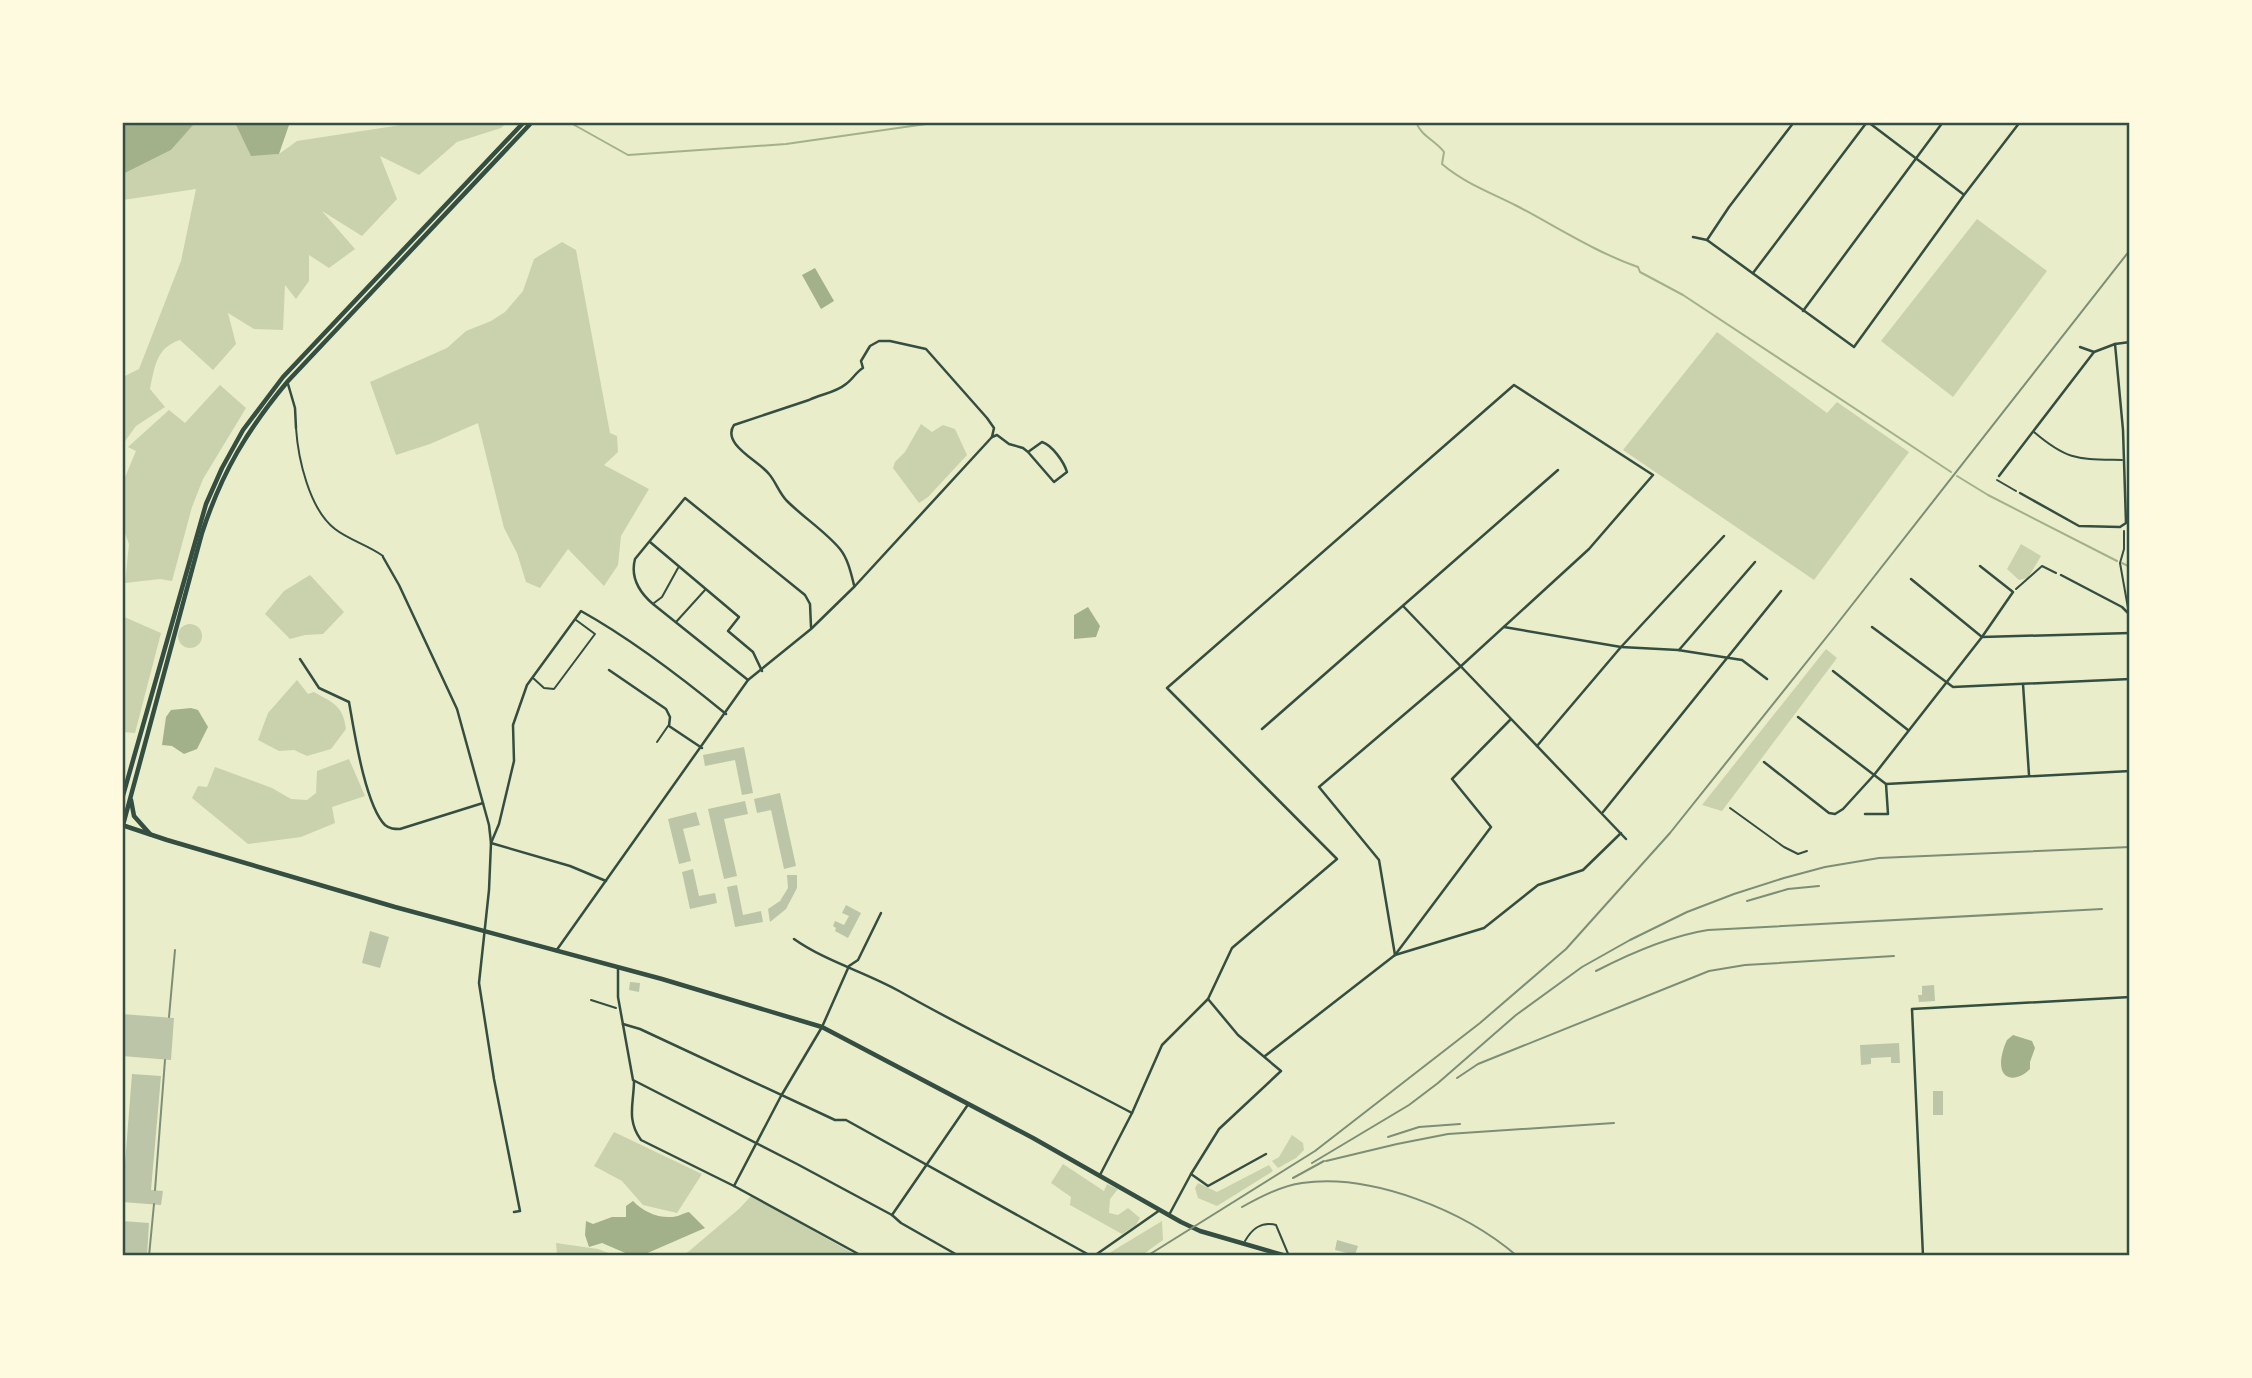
<svg xmlns="http://www.w3.org/2000/svg" width="2252" height="1378" viewBox="0 0 2252 1378" font-family="'Open Sans',sans-serif">
	<style>
		.green { fill: #cad2ad }
		.water { fill: #a3b18a }
		.lines { fill: none; stroke-linecap: round; stroke-linejoin: round }
		.stream { stroke: #a3b18a; stroke-width: 2 }
		.building { fill: #bcc5a7 }
		.path { stroke: #344e41; stroke-width: 2 }
		.service { stroke: #344e41; stroke-width: 2 }
		.pedestrian { stroke: #344e41; stroke-width: 2 }
		.minor { stroke: #344e41; stroke-width: 2.5 }
		.secondary { stroke: #344e41; stroke-width: 4.5 }
		.primary { stroke: #344e41; stroke-width: 4.5 }
		.rail { stroke: #7c8e77; stroke-width: 2 }
		.neatline { fill: none; stroke: #344e41; stroke-width: 2.5 }
	</style>
	<rect width="100%" height="100%" fill="#e9edc9"/>
	<g class="green">
		<path d="M195,123H235L251,155L279,154L297,141L414,123H506L501,128L457,142L419,175L380,156L397,199L362,236L322,211L355,249L329,268L309,255V281L296,299L285,285L283,330L254,329L228,313L236,344L213,370L180,340C156,348 155,366 150,389L165,407L136,426L123,444V377L139,369L181,261L196,189L123,200V174L171,150Z"/>
		<polygon points="1977,219 2047,271 1953,397 1881,341"/>
		<polygon points="562,242 576,250 610,433 617,436 618,452 604,465 649,489 621,536 618,565 604,586 568,549 540,588 526,582 517,553 504,528 478,423 430,444 396,455 370,382 447,348 466,331 491,321 505,312 523,291 534,259"/>
		<polygon points="1717,332 1827,413 1837,402 1909,452 1814,580 1623,450"/>
		<polygon points="220,385 246,408 203,479 192,507 172,581 160,579 125,583 129,544 123,528 123,482 136,451 128,447 169,410 185,423"/>
		<polygon points="921,424 932,432 943,425 955,429 967,455 928,497 919,503 893,468 895,462 905,452"/>
		<polygon points="2021,544 2041,556 2028,578 2019,580 2007,569"/>
		<polygon points="310,575 344,612 323,634 305,635 290,639 265,614 284,591"/>
		<polygon points="122,616 161,633 135,733 123,732"/>
		<circle cx="190" cy="636" r="12"/>
		<polygon points="1826,649 1837,658 1722,811 1702,805"/>
		<path d="M297,680L308,694L314,692C333,703 343,705 346,729L331,749L307,756L294,750L279,751L258,740L268,713Z"/>
		<polygon points="349,759 365,796 332,807 335,823 301,837 248,844 192,798 198,786 207,787 215,767 272,788 291,799 307,800 316,793 317,771"/>
		<polygon points="614,1132 702,1174 677,1213 643,1205 622,1181 594,1166"/>
		<polygon points="1292,1135 1303,1143 1304,1150 1296,1158 1278,1168 1272,1161 1279,1157"/>
		<polygon points="1063,1164 1104,1191 1107,1184 1118,1189 1110,1199 1109,1213 1118,1215 1128,1208 1140,1218 1136,1225 1122,1234 1070,1205 1071,1197 1051,1183"/>
		<polygon points="1269,1165 1273,1171 1217,1206 1198,1198 1195,1188 1198,1183 1217,1192"/>
		<polygon points="751,1196 856,1255 679,1256 688,1252 740,1208"/>
		<polygon points="1162,1221 1163,1240 1145,1253 1136,1253 1133,1255 1106,1255"/>
		<polygon points="556,1243 598,1249 614,1255 557,1255"/>
	</g>
	<g class="water">
		<polygon points="123,122 195,122 195,123 171,150 123,174"/>
		<polygon points="235,123 294,123 289,125 279,154 251,156"/>
		<polygon points="815,268 834,301 821,309 802,275"/>
		<polygon points="1088,607 1100,626 1096,637 1074,639 1074,615"/>
		<polygon points="191,708 198,710 208,727 197,749 184,754 172,746 162,745 166,717 171,710"/>
		<path d="M2013,1035L2032,1041L2035,1048L2030,1062V1069C2020,1080 2001,1083 2001,1063C2001,1056 2004,1046 2007,1040Z"/>
		<path d="M633,1201C643,1211 656,1218 672,1217C678,1217 683,1213 689,1212L705,1228L643,1255H630L602,1243L589,1247L585,1235L586,1221L593,1224L612,1217H626V1206Z"/>
	</g>
	<g class="lines">
		<g class="stream">
			<polyline points="569,122 628,155 786,144 940,122"/>
			<path d="M1416,122C1421,136 1436,141 1444,152L1442,164C1464,183 1492,193 1517,206C1557,227 1595,252 1638,267L1640,272L1683,295L1951,472"/>
			<polyline points="1957,476 1988,495 2117,561"/>
			<polyline points="2122,563 2130,567"/>
		</g>
	</g>
	<g class="building">
		<polygon points="744,747 753,793 742,795 735,760 705,766 703,755"/>
		<polygon points="780,793 796,866 784,869 771,810 757,813 754,799"/>
		<polygon points="745,801 748,814 724,819 737,876 724,879 708,809"/>
		<polygon points="696,812 700,825 683,829 691,861 679,864 668,819"/>
		<polygon points="693,869 699,896 715,893 717,903 690,909 682,872"/>
		<polygon points="787,875 797,875 797,888 786,909 770,922 768,909 780,901 788,888"/>
		<polygon points="737,885 743,915 761,911 763,922 735,927 727,887"/>
		<polygon points="846,905 861,913 848,938 835,931 836,928 833,926 835,921 844,925 849,916 842,913"/>
		<polygon points="370,931 389,937 380,968 362,963"/>
		<polygon points="630,982 640,983 639,992 629,990"/>
		<polygon points="1934,985 1935,1001 1919,1002 1918,995 1922,995 1922,986"/>
		<polygon points="122,1014 174,1018 171,1060 122,1056"/>
		<polygon points="1899,1043 1900,1063 1891,1063 1891,1057 1871,1058 1871,1064 1861,1065 1860,1045"/>
		<polygon points="132,1074 161,1076 151,1190 163,1191 161,1205 122,1202"/>
		<rect x="1933" y="1091" width="10" height="24"/>
		<polygon points="122,1221 149,1223 147,1256 122,1256"/>
		<polygon points="1337,1240 1358,1246 1355,1255 1335,1250"/>
	</g>
	<g class="lines">
		<g class="path">
			<polyline points="1997,480 2016,491"/>
			<polyline points="2124,531 2124,549 2120,563 2128,608"/>
			<polyline points="2016,589 2042,566 2056,573"/>
			<polyline points="1730,808 1784,847 1798,854 1807,851"/>
		</g>
		<g class="service">
			<path d="M296,428C298,458 309,509 335,529C349,540 368,545 383,556"/>
			<path d="M2034,432C2068,461 2078,459 2122,460"/>
			<path d="M1245,1241C1252,1229 1261,1221 1276,1225L1289,1256"/>
		</g>
		<g class="pedestrian">
			<polyline points="654,603 662,597 678,568"/>
			<polyline points="676,622 705,590"/>
			<polyline points="533,678 544,688 554,689 595,634 576,620"/>
			<polyline points="657,742 668,726"/>
			<polyline points="591,1000 616,1008"/>
		</g>
		<g class="minor">
			<polyline points="1868,122 1963,194"/>
			<polyline points="1693,237 1707,240 1854,347 1964,195 2020,122"/>
			<polyline points="1707,240 1729,207 1794,122"/>
			<polyline points="1753,273 1867,122"/>
			<polyline points="1803,311 1943,122"/>
			<polyline points="2080,347 2094,352 2115,344 2130,342"/>
			<polyline points="288,384 295,408 296,428"/>
			<path d="M992,437L997,435L1009,444L1023,448L1028,452L1042,442C1052,445 1064,462 1067,472L1054,482L1028,452"/>
			<polyline points="1999,476 2094,352"/>
			<polyline points="2020,493 2079,526 2120,527 2126,523 2123,430 2115,344"/>
			<polyline points="650,542 739,617 728,631 753,652 762,671"/>
			<polyline points="383,557 399,585 457,709 489,825 491,843 489,890 479,983 494,1079 520,1211 514,1212"/>
			<polyline points="2061,575 2122,607 2129,614 2130,630"/>
			<polyline points="1911,579 1982,637 2130,633"/>
			<path d="M854,585C851,573 848,559 840,549C825,531 804,518 787,501C779,493 776,482 769,474C759,461 721,444 734,425L809,400C821,394 835,393 846,384C853,379 856,372 863,368L861,361L870,346L879,341H890L926,349L987,418L994,428L992,437"/>
			<polyline points="1404,607 1626,839"/>
			<polyline points="1504,627 1621,647 1678,650 1742,660 1767,679"/>
			<polyline points="1872,627 1953,687 2130,679"/>
			<polyline points="1679,650 1755,562"/>
			<path d="M300,659L319,688L349,702C354,730 365,805 385,825C390,829 394,829 400,829L483,803"/>
			<polyline points="609,670 666,709 670,717 669,726 702,748"/>
			<polyline points="1833,671 1908,730"/>
			<path d="M748,680L653,604C639,592 630,578 635,559L685,498L805,595L810,604L811,627"/>
			<polyline points="2023,684 2029,775"/>
			<polyline points="1798,717 1886,784 2130,771"/>
			<polyline points="1262,729 1558,470"/>
			<polyline points="1537,746 1621,647 1724,536"/>
			<polyline points="1764,762 1829,813 1835,814 1843,809 1874,775 1982,637 2013,592 1980,566"/>
			<polyline points="1603,812 1781,591"/>
			<polyline points="1865,814 1888,814 1886,784"/>
			<path d="M606,881L570,866L491,843L499,824L514,761L513,725L527,685L581,611C633,640 681,677 726,714"/>
			<path d="M794,939C825,961 865,972 899,991C975,1034 1055,1072 1132,1113"/>
			<polyline points="556,951 748,680 811,629 855,586 992,437"/>
			<polyline points="1395,955 1491,827 1452,779 1510,720"/>
			<polyline points="618,968 618,997 633,1080 797,1164 892,1215 901,1223 959,1256"/>
			<polyline points="1208,999 1232,948 1337,859 1167,688 1514,385 1653,475 1589,549 1460,667 1319,787 1379,860 1395,955"/>
			<polyline points="623,1024 640,1029 835,1120 846,1120 1091,1256"/>
			<polyline points="1265,1056 1395,955 1484,928 1538,885 1583,870 1621,833"/>
			<path d="M634,1081C634,1102 626,1120 641,1140L734,1186L862,1256"/>
			<polyline points="1191,1174 1208,1186 1266,1154"/>
			<polyline points="1100,1175 1132,1113 1162,1045 1208,999 1238,1035 1281,1071 1219,1129 1191,1174 1169,1215"/>
			<polyline points="734,1186 781,1096 822,1027 849,966 858,960 881,913"/>
			<polyline points="892,1215 967,1106"/>
			<polyline points="1094,1256 1160,1210"/>
			<polyline points="1923,1256 1912,1009 2130,997"/>
		</g>
		<g class="secondary">
			<polyline points="122,799 206,504 222,468 243,430 283,377 524,122"/>
			<polyline points="131,800 134,816 150,834"/>
			<path d="M123,825L202,533C222,472 247,430 288,381L532,122"/>
		</g>
		<polyline class="primary" points="122,825 167,840 395,907 662,979 822,1027 1033,1138 1181,1222 1200,1231 1286,1256"/>
		<g class="rail">
			<polyline points="1747,901 1788,889 1819,886"/>
			<path d="M1596,971C1631,953 1669,936 1708,930L2102,909"/>
			<polyline points="169,1017 175,950"/>
			<polyline points="1457,1078 1478,1064 1709,971 1745,965 1894,956"/>
			<polyline points="1388,1137 1419,1127 1460,1124"/>
			<polyline points="1326,1161 1397,1144 1448,1134 1614,1123"/>
			<polyline points="1312,1163 1409,1105 1438,1083 1516,1015 1582,967 1630,940 1687,912 1734,894 1784,878 1825,867 1879,858 2130,847"/>
			<polyline points="1293,1178 1324,1161"/>
			<polyline points="155,1190 165,1060"/>
			<path d="M1242,1207C1260,1197 1281,1186 1302,1183C1372,1173 1465,1211 1517,1256"/>
			<polyline points="149,1256 154,1204"/>
			<polyline points="1147,1256 1315,1151 1480,1023 1566,949 1670,833 1837,624 2130,250"/>
		</g>
	</g>
	<rect width="2252" height="1378" fill="none" stroke="#fefae0" stroke-width="248"/>
	<rect x="124" y="124" width="2004" height="1130" class="neatline"/>
</svg>
